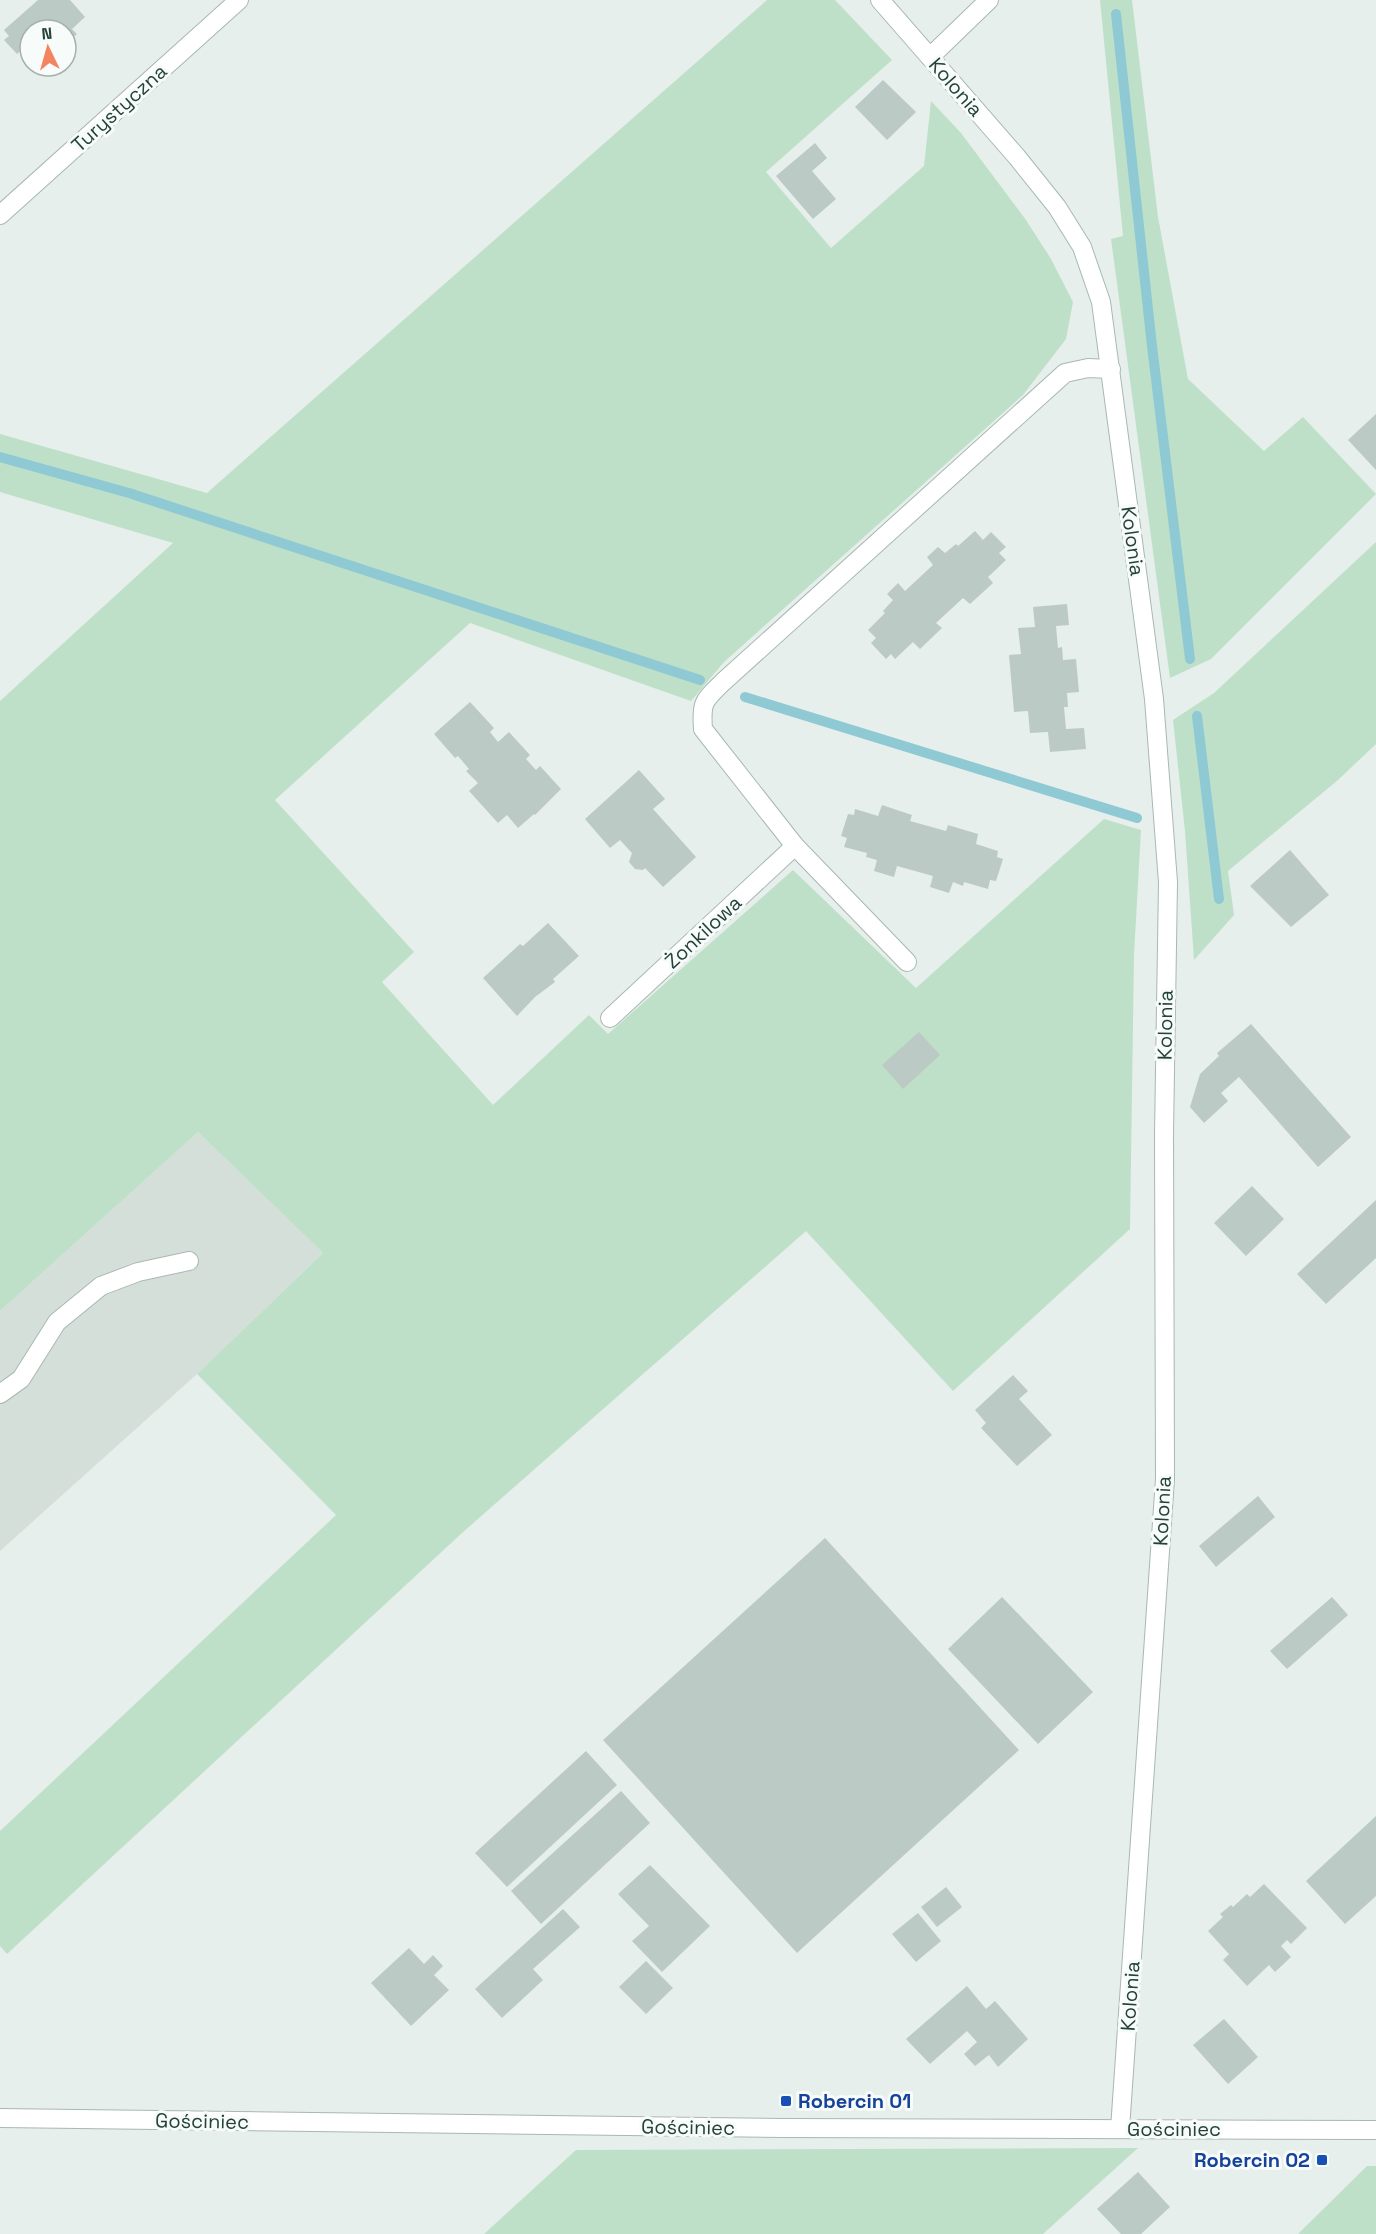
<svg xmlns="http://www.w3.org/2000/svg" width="1376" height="2234" viewBox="0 0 1376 2234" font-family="'Space Grotesk',sans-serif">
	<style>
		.built { fill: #d4dfda }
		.green { fill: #bfe0c8 }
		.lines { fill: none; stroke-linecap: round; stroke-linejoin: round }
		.stream { stroke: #8ec9d4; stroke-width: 10 }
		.building { fill: #bbcac4 }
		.lane-casing { stroke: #a8b8b2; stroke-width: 20 }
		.street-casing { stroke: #a8b8b2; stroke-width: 20 }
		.lane { stroke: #fff; stroke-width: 18 }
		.street { stroke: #fff; stroke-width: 18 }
		.transit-dot { fill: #1a4fb4; stroke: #f7fbf9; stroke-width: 2 }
		.labels { text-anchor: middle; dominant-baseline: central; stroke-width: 6; stroke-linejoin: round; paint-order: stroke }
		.street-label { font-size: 20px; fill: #24423a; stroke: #f7fbf9 }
		.transit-label { font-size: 20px; font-weight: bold; fill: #164399; stroke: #f7fbf9; text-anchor: start }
	</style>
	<rect width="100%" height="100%" fill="#e6efeb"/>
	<polygon class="built" points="198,1132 323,1253 197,1374 0,1551 0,1311"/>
	<g class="green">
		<polygon points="767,0 835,0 892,60 766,172 831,248 924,166 931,101 961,133 1026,220 1051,259 1073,302 1066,339 1023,395 724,662 691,701 470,623 275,800 414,952 382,982 493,1105 589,1015 608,1034 793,870 916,988 1104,819 1141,830 1134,955 1130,1229 953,1391 806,1231 462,1533 7,1954 0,1946 0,1831 336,1515 197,1374 323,1253 198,1132 0,1311 0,701 173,543 0,492 0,434 207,493"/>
		<polygon points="1100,0 1132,0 1158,217 1188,379 1264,451 1303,417 1376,494 1211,659 1170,678 1111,239 1123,236"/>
		<polygon points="1376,542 1376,744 1338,780 1228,871 1234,915 1194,960 1185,831 1173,720 1214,693"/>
		<polygon points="1138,2148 1043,2234 484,2234 576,2150"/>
		<polygon points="1367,2166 1376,2166 1376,2234 1298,2234"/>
	</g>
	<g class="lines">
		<g class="stream">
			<polyline points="1116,14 1152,346 1190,659"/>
			<polyline points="0,457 129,493 700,680"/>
			<polyline points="745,697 1137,818"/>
			<polyline points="1197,716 1219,899"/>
		</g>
	</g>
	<g class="building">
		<polygon points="38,0 70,0 85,17 72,29 77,34 66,44 66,30 30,30 30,59 22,50 17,54 4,40 9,36 4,30"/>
		<polygon points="883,80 916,112 887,140 855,107"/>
		<polygon points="815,143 827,158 812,171 836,199 813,219 776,176"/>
		<polygon points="1376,414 1376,470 1348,440"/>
		<polygon points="975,531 983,540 991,532 1006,547 999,553 1006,560 988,577 993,583 970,604 963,598 936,623 942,628 920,649 913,642 895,659 891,654 886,659 871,643 876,638 868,630 885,613 883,611 893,600 887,594 898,583 905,591 933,565 927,557 938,547 945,553 956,544 958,546"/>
		<polygon points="1067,604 1069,625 1056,626 1058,648 1062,647 1063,660 1076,659 1079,692 1067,693 1068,707 1064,707 1066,729 1084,728 1086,749 1050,752 1048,732 1030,733 1028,711 1014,712 1009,655 1021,654 1018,628 1035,627 1033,607"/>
		<polygon points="470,702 494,728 490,732 498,742 509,732 530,755 526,759 536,770 540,766 561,789 535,815 534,814 518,828 507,815 498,823 469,791 478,783 466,771 469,769 458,756 455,758 434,734"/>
		<polygon points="639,770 665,799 653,809 696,857 663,887 645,868 643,870 635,869 629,862 632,853 620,840 610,848 585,819"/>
		<polygon points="882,805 912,815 910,821 946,831 948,825 978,834 976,844 998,851 997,857 1003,859 996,881 990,880 988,889 964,882 963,886 953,882 949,893 930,887 933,876 897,866 894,877 874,871 877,860 866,857 867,853 844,847 847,838 841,836 848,814 854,815 855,809 878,816"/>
		<polygon points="1290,850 1329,895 1291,927 1250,886"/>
		<polygon points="548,923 579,956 553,979 555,982 535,997 517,1016 483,978 520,944 523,946"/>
		<polygon points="1251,1024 1351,1137 1318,1167 1239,1077 1221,1093 1228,1101 1204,1123 1190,1107 1200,1074 1219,1056 1217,1053"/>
		<polygon points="919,1032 940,1055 903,1089 882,1065"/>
		<polygon points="1252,1186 1284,1219 1246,1256 1214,1223"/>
		<polygon points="1376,1200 1376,1258 1326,1304 1297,1274"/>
		<polygon points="1013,1375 1028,1391 1019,1399 1052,1435 1017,1466 981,1428 986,1423 975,1410"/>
		<polygon points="1258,1496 1275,1517 1216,1567 1199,1546"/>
		<polygon points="825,1538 1019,1750 797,1953 603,1740"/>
		<polygon points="1002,1597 1093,1692 1038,1744 948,1649"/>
		<polygon points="1332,1597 1348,1615 1287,1669 1270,1651"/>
		<polygon points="586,1751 617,1785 507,1887 475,1853"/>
		<polygon points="621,1791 650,1823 541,1924 511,1891"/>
		<polygon points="1376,1816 1376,1896 1345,1924 1306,1881"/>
		<polygon points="650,1865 710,1926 662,1972 632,1941 649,1926 618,1894"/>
		<polygon points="1264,1884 1307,1928 1291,1944 1287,1940 1281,1946 1291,1957 1275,1972 1269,1965 1247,1986 1223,1960 1229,1954 1208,1931 1223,1917 1220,1914 1231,1905 1233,1907 1247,1894 1250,1897"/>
		<polygon points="946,1887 962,1907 937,1927 921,1907"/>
		<polygon points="563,1909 580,1927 533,1969 543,1980 502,2018 475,1989"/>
		<polygon points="918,1913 941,1941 916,1962 892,1934"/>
		<polygon points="409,1948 424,1964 433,1955 443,1966 434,1975 449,1990 411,2026 371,1983"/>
		<polygon points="646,1961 673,1988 646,2014 619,1987"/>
		<polygon points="967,1986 986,2009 995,2001 1028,2039 998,2067 989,2055 975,2066 964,2054 977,2042 967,2031 930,2064 906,2039"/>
		<polygon points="1224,2019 1258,2057 1228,2084 1193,2045"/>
		<polygon points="1138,2172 1170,2207 1141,2234 1121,2234 1097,2209"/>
	</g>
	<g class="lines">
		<g class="lane-casing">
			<g id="lane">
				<polyline points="930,57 989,0"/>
				<polyline points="0,1394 21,1379 57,1322 101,1286 138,1272 189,1261"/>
			</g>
		</g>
		<g class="street-casing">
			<g id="street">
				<polyline points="880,0 1017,157 1057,207 1082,247 1101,302 1154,699 1168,882 1164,1134 1165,1479 1120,2129"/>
				<polyline points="0,215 239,0"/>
				<path d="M907,962L795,846L703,729C701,701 704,701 723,682L1065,373L1088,368L1111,369"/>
				<polyline points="610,1018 795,846"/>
				<polyline points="0,2118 785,2128 1376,2130"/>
			</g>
		</g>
		<use href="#lane" class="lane"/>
		<use href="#street" class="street"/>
	</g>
	<g class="transit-dot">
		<rect x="780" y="2095" width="12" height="12" rx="3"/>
		<rect x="1316" y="2154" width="12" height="12" rx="3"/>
	</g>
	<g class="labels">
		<g class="street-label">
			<text transform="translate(956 87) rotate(49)">Kolonia</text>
			<text transform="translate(119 108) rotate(-42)">Turystyczna</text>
			<text transform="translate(1133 541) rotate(82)">Kolonia</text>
			<text transform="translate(703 932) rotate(-43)">Żonkilowa</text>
			<text transform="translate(1165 1025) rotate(-89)">Kolonia</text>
			<text transform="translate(1162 1511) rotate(-87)">Kolonia</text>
			<text transform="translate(1130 1996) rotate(-86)">Kolonia</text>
			<text transform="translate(202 2121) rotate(1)">Gościniec</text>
			<text transform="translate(688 2127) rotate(1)">Gościniec</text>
			<text x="1174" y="2129">Gościniec</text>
		</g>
		<g class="transit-label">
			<text x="798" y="2101">Robercin 01</text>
			<text x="1310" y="2160" text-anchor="end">Robercin 02</text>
		</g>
	</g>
	<g transform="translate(48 48) rotate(355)"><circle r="28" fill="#f7fbf9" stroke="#a3b1ad" stroke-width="1.5"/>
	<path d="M0-4.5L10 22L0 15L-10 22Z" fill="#f4845f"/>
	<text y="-9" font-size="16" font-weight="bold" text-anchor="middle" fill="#24423a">N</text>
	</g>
</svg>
